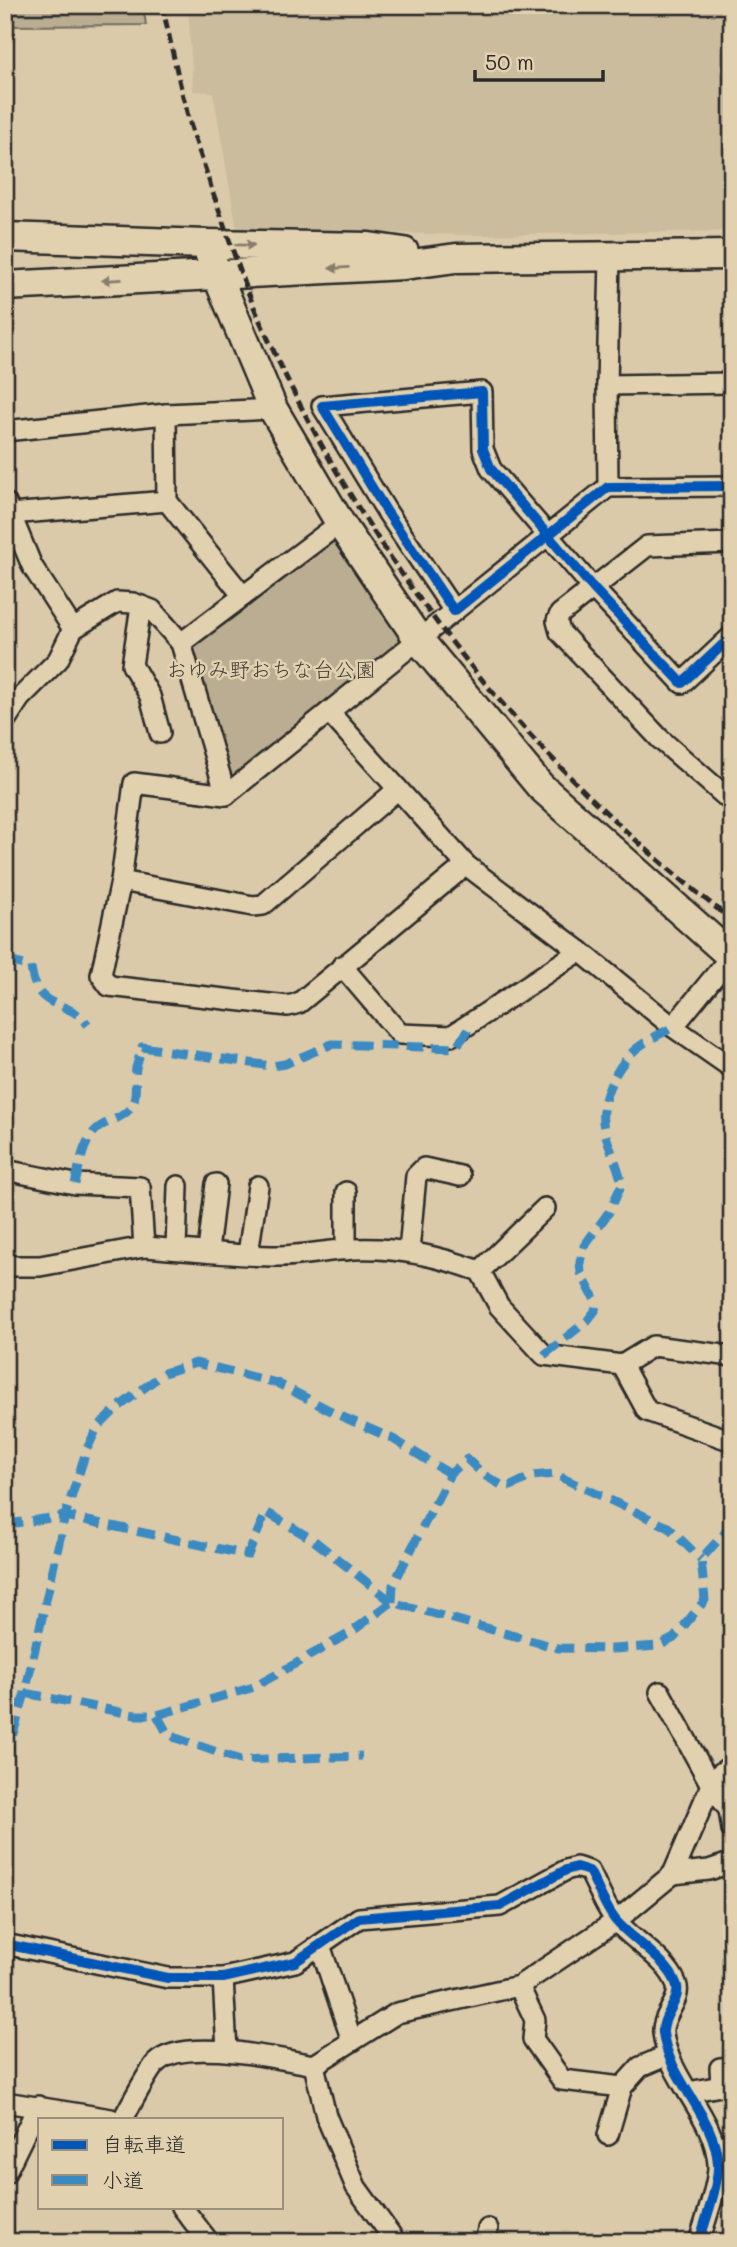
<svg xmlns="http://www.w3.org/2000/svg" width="737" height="2247" viewBox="0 0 737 2247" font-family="Mali,'Klee One',sans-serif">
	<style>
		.built { fill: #cbbc9e }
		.green { fill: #baad92; stroke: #726c5e; stroke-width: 2 }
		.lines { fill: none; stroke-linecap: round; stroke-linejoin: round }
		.street-casing { stroke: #2b2b2b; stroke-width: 24 }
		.secondary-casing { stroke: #2b2b2b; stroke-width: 33 }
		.street { stroke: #e2d1ae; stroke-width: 19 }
		.secondary { stroke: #e2d1ae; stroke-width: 28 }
		.rail { stroke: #2b2b2b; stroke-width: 5; stroke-dasharray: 10 5; stroke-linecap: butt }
		.quiet { stroke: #3a8ac2; stroke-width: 9; stroke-dasharray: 18 9; stroke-linecap: butt }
		.cycleway-casing { stroke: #e2d1ae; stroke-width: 15 }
		.cycleway { stroke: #0057b8; stroke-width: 10 }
		.oneway { fill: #867e6c }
		.labels { text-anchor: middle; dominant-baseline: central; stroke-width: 5; stroke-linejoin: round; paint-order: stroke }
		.park-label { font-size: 21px; fill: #403e3a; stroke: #e2d1ae }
	</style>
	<rect width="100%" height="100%" fill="#dbcaa9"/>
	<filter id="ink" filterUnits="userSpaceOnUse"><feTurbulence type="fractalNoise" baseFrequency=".0143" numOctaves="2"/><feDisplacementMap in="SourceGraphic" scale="14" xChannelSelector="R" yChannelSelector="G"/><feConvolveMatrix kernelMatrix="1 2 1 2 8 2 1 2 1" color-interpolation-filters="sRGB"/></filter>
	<g filter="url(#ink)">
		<polygon class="built" points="188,5 732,5 732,231 466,235 237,229 213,92 193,91"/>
		<g class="green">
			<polygon points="5,5 143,5 146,25 5,26"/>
			<polygon points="334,535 409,641 230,787 189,646"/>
		</g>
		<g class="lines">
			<g class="street-casing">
				<g id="street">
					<polyline points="607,385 732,383"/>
					<polyline points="166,414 167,501 243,596"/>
					<polyline points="5,431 166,414 273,409"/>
					<polyline points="732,486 608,487 454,611 387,512 322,406 482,392 483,449 491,469 593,588 682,683 732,636"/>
					<polyline points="608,487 607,385 610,258"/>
					<polyline points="6,503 32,566 73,629"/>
					<polyline points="10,514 167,501"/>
					<polyline points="732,543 647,546 560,614 557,621 560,632 660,739 732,802"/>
					<polyline points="141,606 132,665 150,696 160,733"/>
					<polyline points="454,611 226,795 134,783 121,881 101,975 109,986 288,1006 299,1003 466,865"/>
					<polyline points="181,643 340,523"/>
					<polyline points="329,712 466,865 580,951 673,1027 732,1068"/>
					<polyline points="5,721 20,698 58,660 73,629 117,602 133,603 152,610 181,643 226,795"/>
					<polyline points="121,881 253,906 263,905 398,789"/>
					<polyline points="342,966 400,1034 451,1036 580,951"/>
					<polyline points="673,1027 731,956"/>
					<polyline points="5,1170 75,1184 140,1187 144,1247 40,1266 5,1266"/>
					<path d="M144,1247C189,1250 234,1256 279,1256C304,1256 328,1250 354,1249C398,1247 438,1256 480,1271L499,1306L544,1355L622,1365L647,1411L732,1441"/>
					<polyline points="176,1249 178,1186"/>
					<polyline points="346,1250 346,1192"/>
					<polyline points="208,1251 216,1184"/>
					<polyline points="409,1251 416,1176 424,1168 460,1176"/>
					<polyline points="248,1254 258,1186"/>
					<polyline points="480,1271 545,1208"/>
					<polyline points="622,1365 653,1346 732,1356"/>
					<polyline points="660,1692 711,1785 729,1810 732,1830"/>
					<polyline points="673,1874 709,1870 730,1863 732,1860"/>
					<path d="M5,1944L168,1978H223L295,1962L359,1918L500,1906L566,1870L576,1867L589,1871C598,1887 605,1908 617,1922C634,1941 667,1960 676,1983C683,2000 661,2015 663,2033C669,2081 715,2115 718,2164C719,2184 705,2221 699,2242"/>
					<polyline points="320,1945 352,2041"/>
					<polyline points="223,1978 227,2051"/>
					<polyline points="519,1986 535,2020 533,2039 562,2080 622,2087"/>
					<polyline points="314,2065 326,2116 356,2187 396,2242"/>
					<polyline points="688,2092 721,2086 720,2068 732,2067"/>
					<polyline points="5,2102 111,2119"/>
					<path d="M123,2119C130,2106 147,2073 156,2063C183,2036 278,2059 314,2065L397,2013L519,1986L616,1921L673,1874L714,1778L732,1765"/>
					<polyline points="608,2135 622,2087 640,2067 668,2055"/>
					<polyline points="5,2174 38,2106"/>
					<polyline points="182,2207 209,2242"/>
					<polyline points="485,2242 488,2229"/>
				</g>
			</g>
			<g class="secondary-casing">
				<g id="secondary">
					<polyline points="5,237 206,244 369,247 404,252"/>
					<polyline points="206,244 217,275 273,409 340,523 419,640 540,786 732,957"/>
					<polyline points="5,286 404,265 456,258 732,255"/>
				</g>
			</g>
			<use href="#street" class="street"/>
			<use href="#secondary" class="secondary"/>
			<path class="rail" d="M162,5C170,39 177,74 186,108C192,134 203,160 211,187C225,227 238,268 254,307C357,548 524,761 732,920"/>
			<g class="quiet">
				<polyline points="5,715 8,717"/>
				<path d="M5,960L31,967C37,1015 67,996 88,1025"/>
				<path d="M75,1184C80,1165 83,1137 101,1126C112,1119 126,1117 132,1105C138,1095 134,1080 136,1068C138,1061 140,1054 142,1047L271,1066L285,1064L332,1044L455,1048L465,1035L472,1022"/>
				<path d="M544,1355L587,1321L595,1311L596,1302L581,1273L580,1262L584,1246L609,1212L622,1184C618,1164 605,1140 603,1122C600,1098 618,1064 636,1049C647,1040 661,1034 673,1027"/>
				<polyline points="5,1527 15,1523 65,1516 248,1555 266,1512 312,1539 392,1602"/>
				<polyline points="392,1602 393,1585 450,1474 467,1459 484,1475 501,1485 511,1486 532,1476 554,1474 668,1527 701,1559"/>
				<polyline points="25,1693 135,1715 157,1715 254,1687 350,1633 392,1602 558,1648 613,1649 659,1646 674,1638 705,1600 701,1559 732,1525"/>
				<polyline points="157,1715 166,1731 176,1738 240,1760 362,1756"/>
				<polyline points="5,1761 25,1693 65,1516 87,1449 97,1428 116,1409 164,1373 196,1363 277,1383 343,1417 393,1439 450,1474"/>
			</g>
			<g class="cycleway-casing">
				<g id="cycleway">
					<polyline points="732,486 608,487 454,611 387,512 322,406 482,392 483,449 491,469 593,588 682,683 732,636"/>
					<path d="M5,1944L168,1978H223L295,1962L359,1918L500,1906L566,1870L576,1867L589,1871C598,1887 605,1908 617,1922C634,1941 667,1960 676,1983C683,2000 661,2015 663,2033C669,2081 715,2115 718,2164C719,2184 705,2221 699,2242"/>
				</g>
			</g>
			<use href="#cycleway" class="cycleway"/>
		</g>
		<defs><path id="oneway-solid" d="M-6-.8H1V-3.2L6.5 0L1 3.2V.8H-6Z" transform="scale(1.75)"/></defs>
		<g class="oneway">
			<use href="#oneway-solid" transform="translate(245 245) rotate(1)"/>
			<use href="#oneway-solid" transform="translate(339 268) rotate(177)"/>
			<use href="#oneway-solid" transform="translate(112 280) rotate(177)"/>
		</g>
	</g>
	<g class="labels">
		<g class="park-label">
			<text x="271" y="668">おゆみ野おちな台公園</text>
		</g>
	</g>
	<rect width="737" height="2247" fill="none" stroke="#e2d1ae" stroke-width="28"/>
	<rect x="14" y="14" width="709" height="2219" fill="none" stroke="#2b2b2b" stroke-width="2.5" filter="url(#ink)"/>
	<rect x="38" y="2118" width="245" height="91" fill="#e2d1ae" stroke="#998f7a" stroke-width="2"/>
	<rect x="52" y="2140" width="35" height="10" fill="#0057b8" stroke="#998f7a" stroke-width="2"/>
	<text x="102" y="2152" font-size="21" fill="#2b2b2b">自転車道</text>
	<rect x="52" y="2175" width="35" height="10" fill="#3a8ac2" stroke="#998f7a" stroke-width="2"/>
	<text x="102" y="2188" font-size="21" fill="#2b2b2b">小道</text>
	<path d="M475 70v10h128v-10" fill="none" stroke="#2b2b2b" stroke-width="3.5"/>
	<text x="485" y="70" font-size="21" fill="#2b2b2b" stroke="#e2d1ae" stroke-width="5" paint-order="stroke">50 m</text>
</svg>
